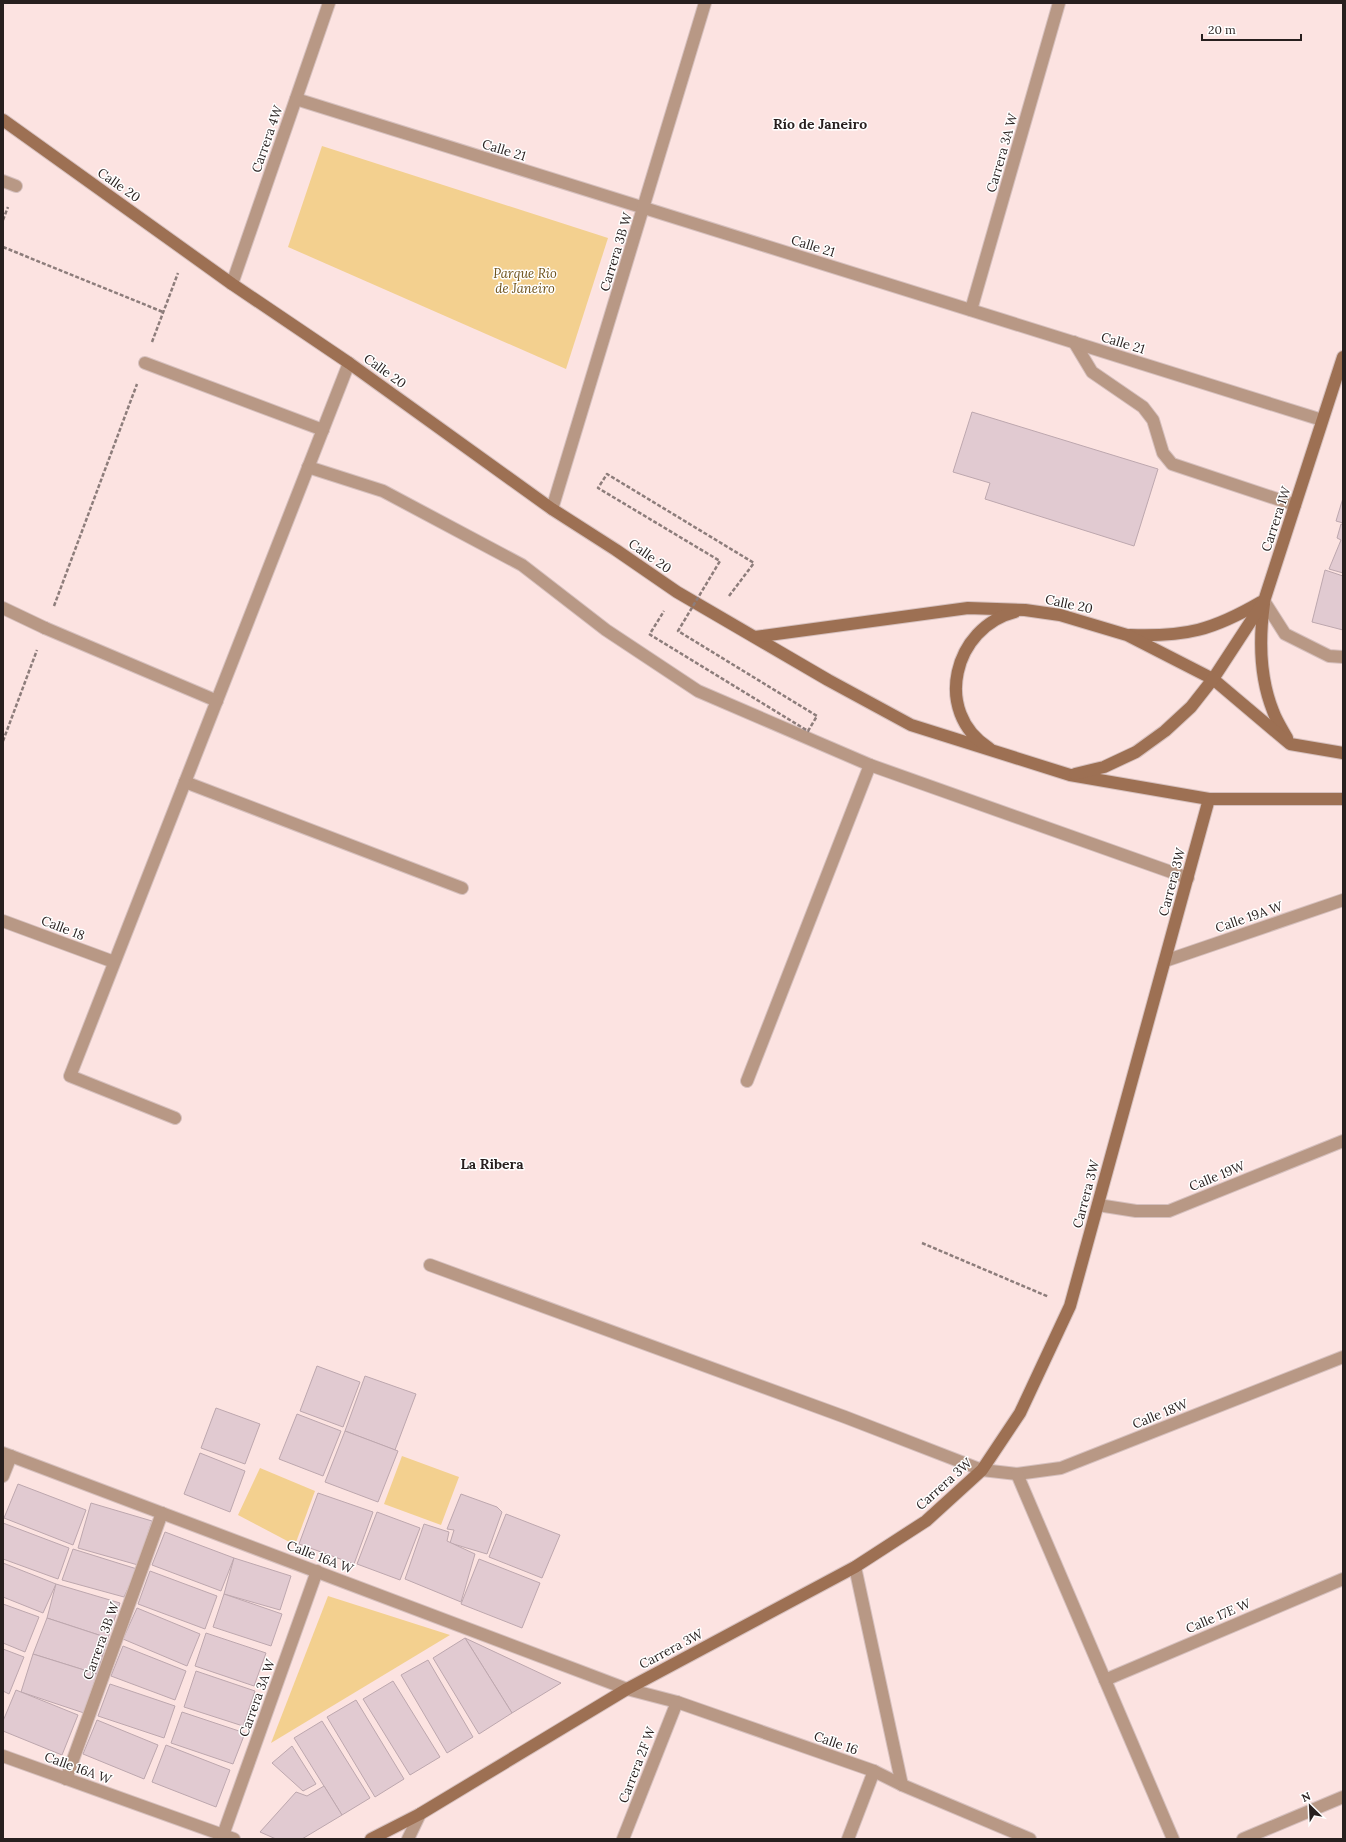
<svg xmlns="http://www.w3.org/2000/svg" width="1346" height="1842" viewBox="0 0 1346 1842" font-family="Lora,serif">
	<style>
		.green { fill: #f3d08f }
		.building { fill: #e1cad1; stroke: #bda7ae }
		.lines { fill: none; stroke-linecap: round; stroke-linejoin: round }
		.lane-casing { stroke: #d6c0be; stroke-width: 14 }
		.street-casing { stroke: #d6c0be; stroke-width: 14 }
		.secondary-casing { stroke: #d6c0be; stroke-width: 14 }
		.path { stroke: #8d7d7b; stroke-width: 2.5; stroke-dasharray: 4 2; stroke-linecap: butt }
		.lane { stroke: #b89885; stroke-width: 12 }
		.street { stroke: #b89885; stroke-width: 12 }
		.secondary { stroke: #9d7053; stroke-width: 12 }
		.path-bridge { stroke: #8d7d7b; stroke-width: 2.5; stroke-dasharray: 4 2; stroke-linecap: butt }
		.labels { text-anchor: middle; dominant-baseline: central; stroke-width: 3; stroke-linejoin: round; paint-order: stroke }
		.street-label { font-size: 13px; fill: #271f1e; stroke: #fff }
		.park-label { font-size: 13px; font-style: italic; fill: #6e521a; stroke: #fff }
		.neighbourhood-label { font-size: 14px; font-weight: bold; fill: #271f1e; stroke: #fff }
	</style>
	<rect width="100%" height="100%" fill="#fce3e1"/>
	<g class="green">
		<polygon points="322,146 608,238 566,369 288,247"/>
		<polygon points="402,1456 459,1477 441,1525 384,1504"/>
		<polygon points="260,1468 315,1491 295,1545 238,1515"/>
		<polygon points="328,1596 450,1635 271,1743"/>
	</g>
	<g class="building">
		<polygon points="972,412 1158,469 1134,546 985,499 990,483 953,472"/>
		<polygon points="1343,498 1343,523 1336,521"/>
		<polygon points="1341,524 1343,525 1343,573 1329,569 1341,540 1337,538"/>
		<polygon points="1325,570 1343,576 1343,630 1312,622"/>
		<polygon points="317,1366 360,1382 343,1427 300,1411"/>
		<polygon points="365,1376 416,1394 395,1450 345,1431"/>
		<polygon points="216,1408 260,1424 245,1464 201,1448"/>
		<polygon points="297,1414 341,1431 323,1476 279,1459"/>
		<polygon points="345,1431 398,1451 378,1502 325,1482"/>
		<polygon points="200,1453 245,1471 230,1512 184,1494"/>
		<polygon points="18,1484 86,1510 73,1545 4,1518"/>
		<polygon points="318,1493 373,1512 354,1564 299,1544"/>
		<polygon points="461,1494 497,1507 502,1512 487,1554 450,1543 454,1530 447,1529"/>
		<polygon points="91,1503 152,1521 138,1565 78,1548"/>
		<polygon points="377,1512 420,1528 400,1580 357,1564"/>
		<polygon points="506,1514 560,1535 542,1578 489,1557"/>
		<polygon points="3,1523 69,1548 58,1579 3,1559"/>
		<polygon points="424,1524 449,1532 447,1541 475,1554 461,1602 405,1579"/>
		<polygon points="165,1532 234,1558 221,1591 152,1565"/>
		<polygon points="73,1549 137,1569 124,1597 62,1580"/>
		<polygon points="234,1558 291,1576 280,1610 224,1594"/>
		<polygon points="479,1559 540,1583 522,1628 461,1604"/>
		<polygon points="3,1563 56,1584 43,1613 3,1597"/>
		<polygon points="150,1571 217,1596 205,1629 138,1604"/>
		<polygon points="56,1584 120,1603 108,1638 47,1618"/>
		<polygon points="224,1594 282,1614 271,1646 213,1627"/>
		<polygon points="3,1604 39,1617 25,1652 3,1643"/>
		<polygon points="137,1608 200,1634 187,1666 123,1639"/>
		<polygon points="47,1618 108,1638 97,1674 33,1654"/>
		<polygon points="206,1633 266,1653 254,1686 195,1666"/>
		<polygon points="465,1638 561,1683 512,1713"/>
		<polygon points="465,1638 512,1713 479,1734 433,1658"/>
		<polygon points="123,1646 186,1671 175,1700 111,1676"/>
		<polygon points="3,1649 24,1657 9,1694 3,1691"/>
		<polygon points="33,1654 97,1674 84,1713 21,1692"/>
		<polygon points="428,1660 473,1737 447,1753 401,1675"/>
		<polygon points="196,1671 255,1691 243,1726 184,1707"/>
		<polygon points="393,1681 440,1757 410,1775 363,1699"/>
		<polygon points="110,1684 175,1706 164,1738 98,1716"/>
		<polygon points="16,1690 78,1715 62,1755 3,1731 3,1721"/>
		<polygon points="356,1700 404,1779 375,1797 327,1717"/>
		<polygon points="182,1712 245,1733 233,1764 171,1743"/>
		<polygon points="97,1720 158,1745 144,1779 83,1754"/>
		<polygon points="322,1721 370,1798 342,1815 294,1738"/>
		<polygon points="166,1745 230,1770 216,1807 152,1782"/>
		<polygon points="292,1746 316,1784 303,1791 272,1763"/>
		<polygon points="324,1786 342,1815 302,1839 276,1839 260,1832 296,1792 307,1796"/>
	</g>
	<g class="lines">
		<g class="lane-casing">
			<g id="lane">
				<polyline points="1074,342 1092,372 1143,407 1153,420 1163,453 1172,464 1295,505"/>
				<polyline points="3,608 45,628"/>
			</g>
		</g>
		<g class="street-casing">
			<g id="street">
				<polyline points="296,99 1322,420"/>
				<polyline points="3,181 16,186"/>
				<polyline points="232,284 329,3"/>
				<polyline points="971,310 1059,3"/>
				<polyline points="145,363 323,430"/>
				<polyline points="308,467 383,491 522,565 606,630 698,691 870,765 1188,878"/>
				<polyline points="552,509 705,3"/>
				<polyline points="1264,601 1285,634 1329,656 1343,657"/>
				<polyline points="45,628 217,701"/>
				<polyline points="185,782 462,888"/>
				<polyline points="3,921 114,962"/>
				<polyline points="1165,961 1343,900"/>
				<polyline points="747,1081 870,765"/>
				<polyline points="175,1118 70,1076 349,363"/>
				<polyline points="1098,1205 1136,1211 1169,1211 1343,1141"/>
				<polyline points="430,1265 845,1417 982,1470 1017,1474 1061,1468 1343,1357"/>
				<polyline points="3,1453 627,1689 677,1702 874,1771 902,1785 1030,1839"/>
				<polyline points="1017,1474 1173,1839"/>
				<polyline points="3,1476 11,1456"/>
				<polyline points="855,1567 902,1785"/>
				<polyline points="1105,1680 1343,1579"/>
				<polyline points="3,1756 234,1839"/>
				<polyline points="66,1779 162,1513"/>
				<polyline points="223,1835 317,1571"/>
				<polyline points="408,1839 420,1814"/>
				<polyline points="623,1839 677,1702"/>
				<polyline points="848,1839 874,1771"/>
				<polyline points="1243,1839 1343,1797"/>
			</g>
		</g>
		<g class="secondary-casing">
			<g id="secondary">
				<polyline points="3,120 232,284 349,363 552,509 616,550 677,592 828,680 911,725 1070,775 1209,799 1343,799"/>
				<path d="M1264,604C1259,640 1259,676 1273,711C1276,720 1282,729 1287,738"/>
				<path d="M1130,635C1186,637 1213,630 1261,602"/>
				<polyline points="755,637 968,608 1025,610 1060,615 1127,635 1213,679 1290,744 1343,753"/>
				<path d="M989,748C932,712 954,627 1015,612"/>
				<polyline points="1075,774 1104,767 1136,752 1165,731 1191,707 1213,679 1264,601 1343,357"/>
				<polyline points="371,1839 420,1814 627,1689 855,1567 926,1521 982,1470 1020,1413 1070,1306 1209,799"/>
			</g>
		</g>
		<g class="path">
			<polyline points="3,220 8,207"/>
			<polyline points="3,247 163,312"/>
			<polyline points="152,342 178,273"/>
			<polyline points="729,596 754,563"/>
			<polyline points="54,606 137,384"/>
			<polyline points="651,632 664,611"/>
			<polyline points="3,741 37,650"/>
			<polyline points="922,1243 1049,1297"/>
		</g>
		<use href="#lane" class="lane"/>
		<use href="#street" class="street"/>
		<use href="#secondary" class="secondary"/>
		<polyline class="path-bridge" points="649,634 808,731 817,716 678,631 720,561 598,488 607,474 754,563"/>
	</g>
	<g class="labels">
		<g class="street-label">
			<text transform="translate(267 139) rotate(-71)">Carrera 4W</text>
			<text transform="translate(504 150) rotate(17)">Calle 21</text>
			<text transform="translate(1002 153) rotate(-74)">Carrera 3A W</text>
			<text transform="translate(119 185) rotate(35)">Calle 20</text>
			<text transform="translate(813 246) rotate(17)">Calle 21</text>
			<text transform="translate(616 252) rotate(-73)">Carrera 3B W</text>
			<text transform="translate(1123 343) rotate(17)">Calle 21</text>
			<text transform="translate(385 371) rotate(36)">Calle 20</text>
			<text transform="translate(1276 519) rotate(-72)">Carrera 1W</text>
			<text transform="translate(650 556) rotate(35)">Calle 20</text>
			<text transform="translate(1069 604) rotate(12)">Calle 20</text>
			<text transform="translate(1172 882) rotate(-75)">Carrera 3W</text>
			<text transform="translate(1249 917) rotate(-19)">Calle 19A W</text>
			<text transform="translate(63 928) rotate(21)">Calle 18</text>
			<text transform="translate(1217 1176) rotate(-22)">Calle 19W</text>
			<text transform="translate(1086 1194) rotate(-75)">Carrera 3W</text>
			<text transform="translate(1160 1414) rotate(-22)">Calle 18W</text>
			<text transform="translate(944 1484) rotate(-42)">Carrera 3W</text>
			<text transform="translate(320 1557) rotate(21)">Calle 16A W</text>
			<text transform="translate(1218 1616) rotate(-23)">Calle 17E W</text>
			<text transform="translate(101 1641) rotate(-70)">Carrera 3B W</text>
			<text transform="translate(671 1649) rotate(-28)">Carrera 3W</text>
			<text transform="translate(257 1698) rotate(-70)">Carrera 3A W</text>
			<text transform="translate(836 1743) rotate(19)">Calle 16</text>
			<text transform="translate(637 1765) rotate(-69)">Carrera 2F W</text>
			<text transform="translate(78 1768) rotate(20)">Calle 16A W</text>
		</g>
		<g class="park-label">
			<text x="525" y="273">Parque Rio<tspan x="525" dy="15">de Janeiro</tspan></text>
		</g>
		<g class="neighbourhood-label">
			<text x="820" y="124">Río de Janeiro</text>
			<text x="492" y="1164">La Ribera</text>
		</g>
	</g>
	<rect width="1346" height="1842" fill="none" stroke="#271f1e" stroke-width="8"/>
	<g transform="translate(1310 1806) rotate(336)" stroke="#ffffff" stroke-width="3" paint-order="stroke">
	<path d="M0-3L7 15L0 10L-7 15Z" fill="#271f1e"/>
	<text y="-6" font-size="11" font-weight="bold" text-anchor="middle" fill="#271f1e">N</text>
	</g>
	<path d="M1202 34v6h99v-6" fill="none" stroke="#271f1e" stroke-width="2"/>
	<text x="1208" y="34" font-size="12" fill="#271f1e" stroke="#ffffff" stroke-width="3" paint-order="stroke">20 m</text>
</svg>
